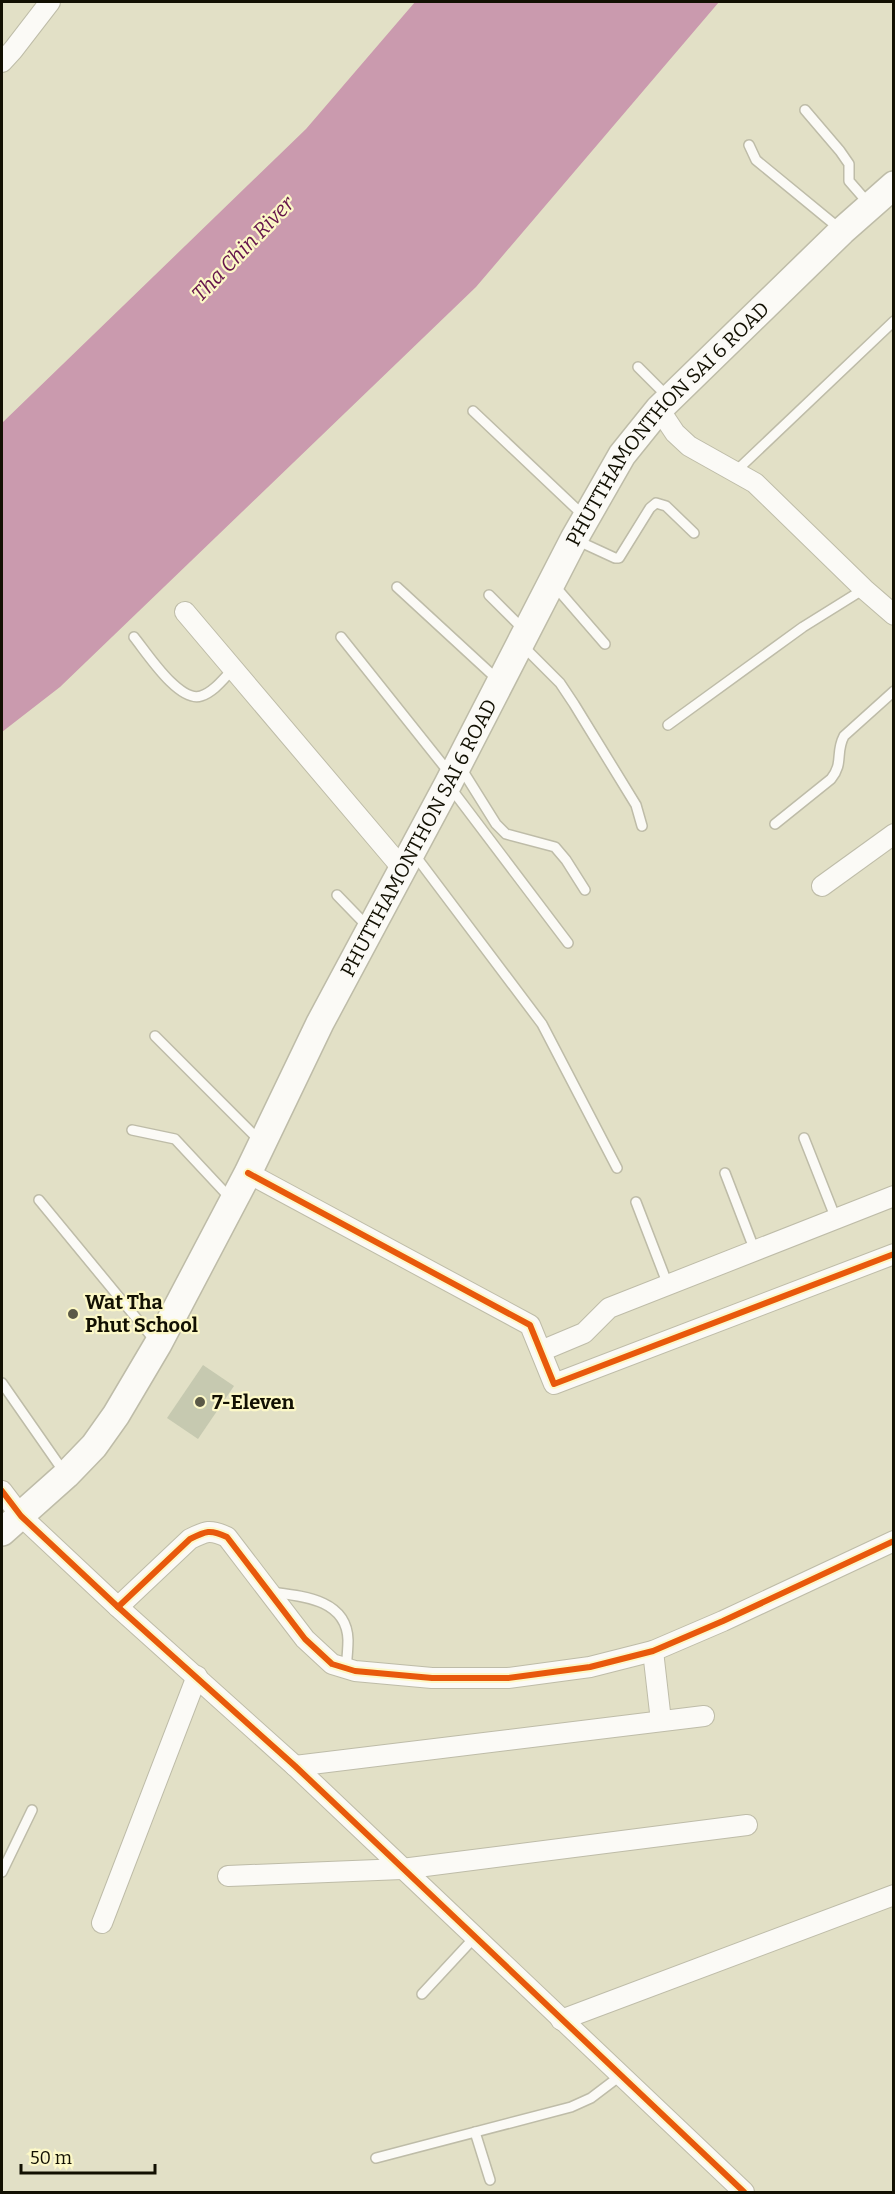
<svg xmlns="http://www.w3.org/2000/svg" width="895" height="2194" viewBox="0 0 895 2194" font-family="Bitter,serif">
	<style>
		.water { fill: #ca9aae }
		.building { fill: #c6c9b0 }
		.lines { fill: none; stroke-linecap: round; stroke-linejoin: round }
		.lane-casing { stroke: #bebca8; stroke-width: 12 }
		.street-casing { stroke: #bebca8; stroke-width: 22 }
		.secondary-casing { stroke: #bebca8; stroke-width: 30 }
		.lane { stroke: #fbfaf6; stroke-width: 9 }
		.street { stroke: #fbfaf6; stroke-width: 20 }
		.secondary { stroke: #fbfaf6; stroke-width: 27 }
		.cycleway-casing { stroke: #fcf8c7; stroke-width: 10 }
		.cycleway { stroke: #e8590c; stroke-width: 6 }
		.poi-dot { fill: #5b5947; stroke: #fcf8c7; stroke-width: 2 }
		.labels { text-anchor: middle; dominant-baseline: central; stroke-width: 4.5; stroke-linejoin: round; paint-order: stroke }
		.street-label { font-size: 20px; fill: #121002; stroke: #fcf8c7 }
		.poi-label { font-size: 20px; font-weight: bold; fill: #121002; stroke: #fcf8c7; text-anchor: start }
		.water-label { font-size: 21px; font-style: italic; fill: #65144b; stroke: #fcf8c7 }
	</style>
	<rect width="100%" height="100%" fill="#e2e0c6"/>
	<polygon class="water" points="415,2 719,2 476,287 60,687 2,732 2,423 306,129"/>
	<polygon class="building" points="203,1365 234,1386 198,1439 167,1418"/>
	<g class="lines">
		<g class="lane-casing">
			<g id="lane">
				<polyline points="805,110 840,151 849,164 849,181 869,204"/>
				<polyline points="749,145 756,160 840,229"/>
				<polyline points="638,367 668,397"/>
				<polyline points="473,411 584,516"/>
				<polyline points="735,472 894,321"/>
				<polyline points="576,540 615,558 619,558 650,508 656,503 666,506 694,533"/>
				<polyline points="553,584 605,644"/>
				<polyline points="397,587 498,680"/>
				<polyline points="489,595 524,630"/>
				<path d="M134,637C147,653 179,703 201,696C214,692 224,678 233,669"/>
				<polyline points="341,637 451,775"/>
				<polyline points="522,645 560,683 574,704 636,805 642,826"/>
				<polyline points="668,725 803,627 864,589"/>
				<polyline points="461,768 496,824 506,834 555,847 566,860 585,890"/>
				<polyline points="450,787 568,943"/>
				<path d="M775,824L831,779C844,763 835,753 844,736L894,691"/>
				<polyline points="414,854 542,1024 617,1168"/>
				<polyline points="337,895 369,928"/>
				<polyline points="155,1036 259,1140"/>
				<polyline points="132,1130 175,1139 231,1199"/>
				<polyline points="804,1138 836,1219"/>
				<polyline points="725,1173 755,1251"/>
				<polyline points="39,1200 156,1342"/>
				<polyline points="636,1202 668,1285"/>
				<polyline points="2,1383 64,1472"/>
				<path d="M271,1592C302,1596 347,1599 348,1640C348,1649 347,1659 346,1669"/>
				<polyline points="2,1872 32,1810"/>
				<polyline points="422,1994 474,1938"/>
				<polyline points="475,2132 490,2180"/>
				<polyline points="376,2158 571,2107 591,2098 620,2076"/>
			</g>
		</g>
		<g class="street-casing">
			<g id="street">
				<polyline points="2,62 13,50 50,2"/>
				<polyline points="659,409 675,433 689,446 755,483 864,589 894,615"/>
				<polyline points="185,612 402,868"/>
				<polyline points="822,886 894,834"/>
				<polyline points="248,1173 530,1325 554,1384 894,1254"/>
				<polyline points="541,1351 584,1333 609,1308 894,1196"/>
				<polyline points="2,1491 21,1516 118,1607 295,1766 744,2192"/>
				<path d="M118,1607L190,1539C206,1531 210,1529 227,1537L305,1639L332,1664L355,1671L432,1678H508L590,1667L653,1651L723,1621L894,1541"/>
				<polyline points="653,1651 661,1721"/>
				<polyline points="295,1766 704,1716"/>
				<polyline points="228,1876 402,1869 747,1825"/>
				<polyline points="102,1923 197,1676"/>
				<polyline points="561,2020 894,1895"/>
			</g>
		</g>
		<g class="secondary-casing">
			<g id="secondary">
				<path id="s1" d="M2,1532L66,1475L94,1446L116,1415L158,1344L248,1173L320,1023L448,784L574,539L622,455L659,409L842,231L894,185"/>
			</g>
		</g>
		<use href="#lane" class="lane"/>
		<use href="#street" class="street"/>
		<use href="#secondary" class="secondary"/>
		<g class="cycleway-casing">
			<g id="cycleway">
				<polyline points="248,1173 530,1325 554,1384 894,1254"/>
				<polyline points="2,1491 21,1516 118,1607 295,1766 744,2192"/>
				<path d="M118,1607L190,1539C206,1531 210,1529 227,1537L305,1639L332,1664L355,1671L432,1678H508L590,1667L653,1651L723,1621L894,1541"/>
			</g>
		</g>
		<use href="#cycleway" class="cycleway"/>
	</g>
	<g class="poi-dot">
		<circle cx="73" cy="1314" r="6"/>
		<circle cx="200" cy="1402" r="6"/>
	</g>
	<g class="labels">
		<g class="street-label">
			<text stroke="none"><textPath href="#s1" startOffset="1302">PHUTTHAMONTHON SAI 6 ROAD</textPath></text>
			<text stroke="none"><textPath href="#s1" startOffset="816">PHUTTHAMONTHON SAI 6 ROAD</textPath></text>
		</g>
		<g class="poi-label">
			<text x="85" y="1302">Wat Tha<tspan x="85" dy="23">Phut School</tspan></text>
			<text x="212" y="1402">7-Eleven</text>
		</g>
		<g class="water-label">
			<text transform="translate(243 249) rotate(-46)">Tha Chin River</text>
		</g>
	</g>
	<rect width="895" height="2194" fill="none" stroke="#121002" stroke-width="6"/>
	<path d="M21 2164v9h134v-9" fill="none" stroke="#121002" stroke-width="3"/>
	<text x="30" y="2164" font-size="18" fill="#121002" stroke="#fcf8c7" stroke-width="4.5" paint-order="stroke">50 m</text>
</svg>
